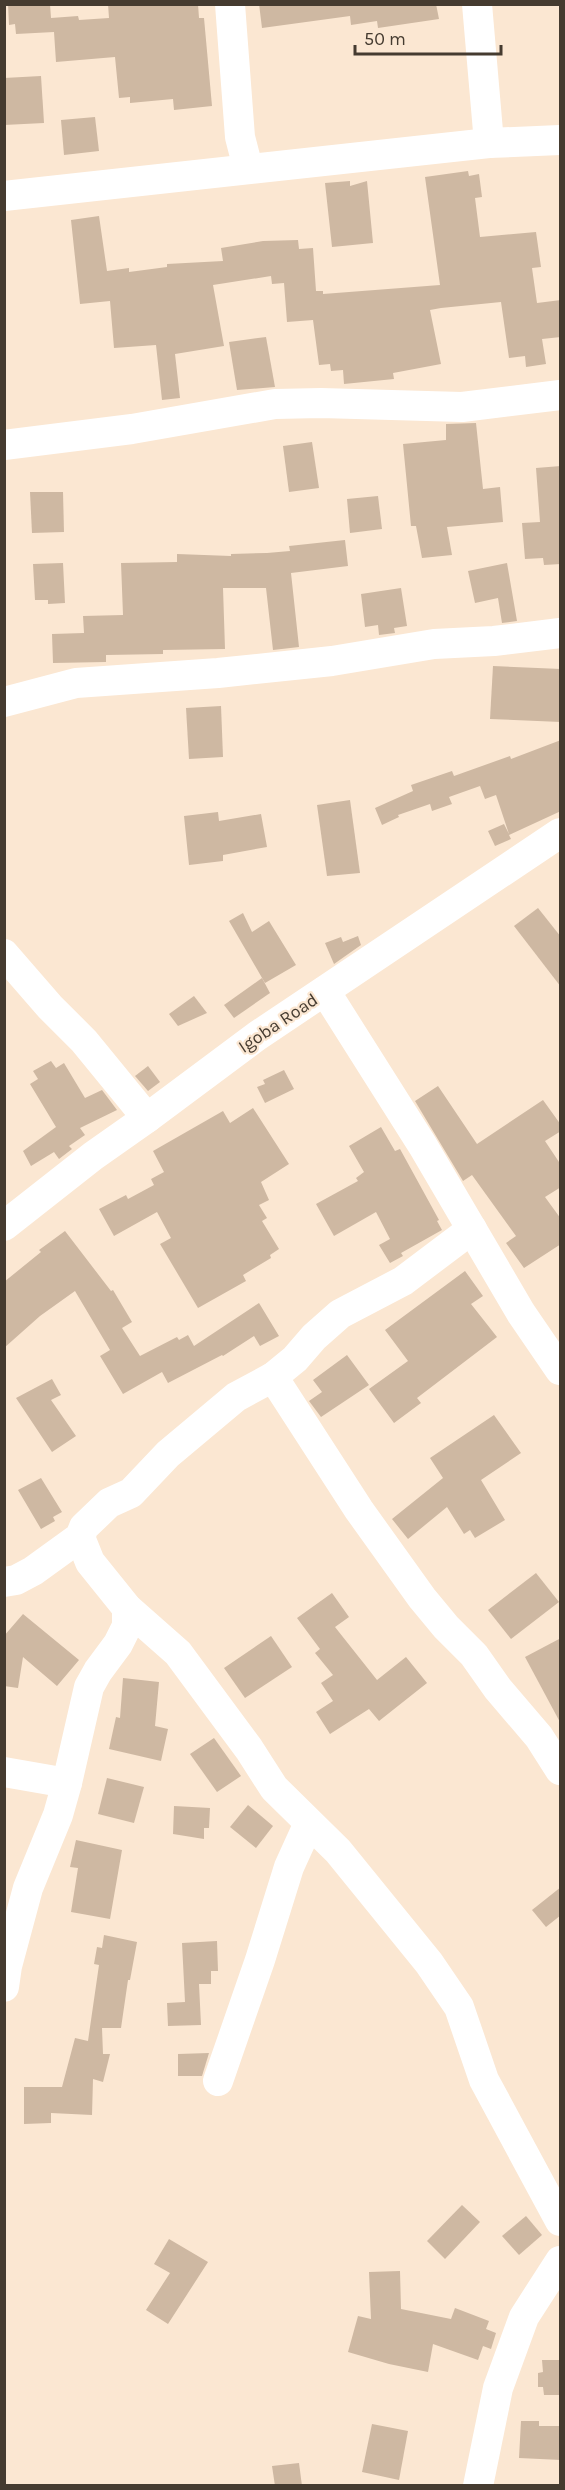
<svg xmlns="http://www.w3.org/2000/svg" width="565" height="2490" viewBox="0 0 565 2490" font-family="Karla,sans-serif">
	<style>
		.building { fill: #ceb8a2 }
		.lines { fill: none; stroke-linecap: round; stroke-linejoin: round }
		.minor { stroke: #fff; stroke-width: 30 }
		.labels { text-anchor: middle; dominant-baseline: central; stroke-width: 4.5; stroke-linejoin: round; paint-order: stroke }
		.street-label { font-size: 18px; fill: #453b30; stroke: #fbe7d2 }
	</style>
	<rect width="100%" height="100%" fill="#fbe7d2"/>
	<g class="building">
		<polygon points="8,4 50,4 51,18 78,16 79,20 109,18 108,4 198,4 199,18 204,18 212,106 174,110 173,99 130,103 130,97 119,98 115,57 56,62 54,32 16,34 15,24 9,25"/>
		<polygon points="259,4 436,4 439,19 378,28 377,21 351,25 350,16 262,28"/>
		<polygon points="41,76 44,123 4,125 4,78"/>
		<polygon points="95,117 99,151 64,155 61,120"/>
		<polygon points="468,171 469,176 479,174 482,197 475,198 480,237 536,232 541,267 532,268 537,303 561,300 561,337 542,339 546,364 526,367 525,356 509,358 501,302 441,308 430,310 441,364 393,373 394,379 344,384 343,370 331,371 330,364 319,365 313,320 287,322 284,283 272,284 271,276 213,285 224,346 175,354 180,398 162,400 156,345 114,348 110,301 80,304 71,220 99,216 107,271 129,268 129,272 167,267 167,264 223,261 221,248 263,241 298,240 299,249 313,248 316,291 323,291 323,294 440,285 425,177"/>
		<polygon points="350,181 350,186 367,181 373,243 332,247 325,183"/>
		<polygon points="266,337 275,387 237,390 229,342"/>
		<polygon points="476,423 483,489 500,487 503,522 447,527 452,555 422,558 416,526 411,526 403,444 446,440 446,424"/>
		<polygon points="312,442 319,488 289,492 283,446"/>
		<polygon points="561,466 561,564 544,565 543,558 525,559 522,523 540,522 536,468"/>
		<polygon points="30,492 63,492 64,532 32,533"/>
		<polygon points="378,496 382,529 350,533 347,499"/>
		<polygon points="345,540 348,566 291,573 299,647 273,650 266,588 223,588 225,649 163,650 163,654 106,655 106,662 53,663 52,634 84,633 83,616 123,615 121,563 177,562 177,554 231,556 231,554 267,553 290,551 289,546"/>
		<polygon points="63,563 65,603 48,604 48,600 35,600 33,564"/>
		<polygon points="507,563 517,621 502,623 498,598 475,603 468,571"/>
		<polygon points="401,588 407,626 394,628 395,633 379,635 378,625 365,627 361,594"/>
		<polygon points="493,666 561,669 561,722 490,719"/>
		<polygon points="221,706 223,757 189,759 186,708"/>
		<polygon points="561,740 561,811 509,835 511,839 495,846 488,831 504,824 509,834 496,795 485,799 480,786 449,797 452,804 432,811 430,804 398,815 399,817 382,825 375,808 413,791 411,785 452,771 454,776 510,756 511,759"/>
		<polygon points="350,800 360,873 327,876 317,805"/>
		<polygon points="218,812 219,821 261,814 267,847 223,855 223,861 189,865 184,816"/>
		<polygon points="538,908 561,937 561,987 514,926"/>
		<polygon points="243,913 252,932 269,921 296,965 265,983 229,921"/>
		<polygon points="358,936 361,945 334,964 325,943 341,937 343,942"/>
		<polygon points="262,978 270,993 234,1018 224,1005"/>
		<polygon points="194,996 207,1013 178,1026 169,1014"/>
		<polygon points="51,1061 56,1068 64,1063 85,1098 102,1090 117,1110 80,1128 85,1135 69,1146 72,1149 59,1159 54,1152 31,1166 23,1151 56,1127 30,1084 38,1079 33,1071"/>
		<polygon points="148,1066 160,1082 148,1091 135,1076"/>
		<polygon points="284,1070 294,1089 265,1103 257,1087 265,1084 263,1080"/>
		<polygon points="438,1086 477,1144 543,1100 561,1125 561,1131 545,1141 561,1165 561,1187 545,1197 561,1219 561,1244 524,1268 506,1243 516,1236 472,1175 463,1181 415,1101"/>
		<polygon points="253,1108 289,1164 261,1182 269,1200 259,1205 267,1218 262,1221 279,1249 270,1255 271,1258 243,1275 246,1281 198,1308 160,1244 171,1238 157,1212 114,1236 99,1209 126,1195 128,1199 154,1185 151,1179 164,1172 153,1151 223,1111 230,1123"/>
		<polygon points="381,1127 395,1151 400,1149 439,1220 437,1221 442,1230 401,1253 403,1256 390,1263 379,1245 390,1239 376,1212 334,1236 316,1204 358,1181 356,1178 364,1172 349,1146"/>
		<polygon points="65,1231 111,1291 113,1290 132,1322 122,1328 140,1356 177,1337 179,1340 188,1335 194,1346 259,1303 279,1336 260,1346 254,1336 223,1356 222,1355 168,1383 162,1372 123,1394 100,1356 110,1350 75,1291 40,1316 4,1348 4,1282 41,1252 39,1250"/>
		<polygon points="465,1271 483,1296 471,1304 497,1337 417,1398 421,1403 394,1423 369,1389 408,1361 385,1330"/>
		<polygon points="347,1355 369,1385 321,1417 309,1401 322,1392 313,1380"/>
		<polygon points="52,1379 61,1395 51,1400 76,1436 52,1452 16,1398"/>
		<polygon points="494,1415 521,1453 481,1480 505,1520 475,1538 470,1530 464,1534 447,1507 408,1539 392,1519 443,1478 430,1458"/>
		<polygon points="41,1478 62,1512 53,1517 55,1521 41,1529 18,1490"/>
		<polygon points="536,1573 559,1602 511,1639 488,1610"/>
		<polygon points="332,1593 349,1617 335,1627 377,1680 406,1657 427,1683 379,1721 369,1709 330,1734 316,1712 333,1701 321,1683 333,1675 315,1653 320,1649 297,1618"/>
		<polygon points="23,1614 79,1660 57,1686 23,1657 18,1688 4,1686 4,1636"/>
		<polygon points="271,1636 292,1667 245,1698 224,1668"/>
		<polygon points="561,1638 561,1724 525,1657"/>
		<polygon points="123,1678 159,1682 155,1726 168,1729 161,1761 109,1749 116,1717 120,1718"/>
		<polygon points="214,1738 241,1776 217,1792 190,1754"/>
		<polygon points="107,1778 144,1787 134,1823 98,1814"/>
		<polygon points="248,1805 273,1826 256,1848 230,1827"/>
		<polygon points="174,1806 210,1808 209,1828 204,1828 204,1839 173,1834"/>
		<polygon points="76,1840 122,1850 110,1919 71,1912 78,1868 70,1867"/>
		<polygon points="561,1887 561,1915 546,1927 532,1910"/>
		<polygon points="104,1935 137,1942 130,1980 128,1980 121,2028 102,2028 103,2054 110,2054 103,2082 93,2079 92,2115 51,2113 51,2123 24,2124 24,2087 62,2087 75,2038 88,2041 99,1965 94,1964 97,1947 102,1948"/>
		<polygon points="217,1941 218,1971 211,1971 211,1984 199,1984 201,2025 168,2026 167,2003 185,2002 182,1943"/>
		<polygon points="209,2053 202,2076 178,2076 178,2054"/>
		<polygon points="462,2205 480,2222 445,2259 427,2241"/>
		<polygon points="526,2216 542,2235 519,2255 502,2236"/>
		<polygon points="169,2239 208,2262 168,2324 146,2310 170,2273 154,2264"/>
		<polygon points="400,2271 401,2309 451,2319 455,2308 489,2321 486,2329 496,2333 491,2349 483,2346 478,2360 433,2344 428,2372 389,2364 348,2352 358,2316 371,2319 369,2272"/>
		<polygon points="542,2360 561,2360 561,2395 544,2395 543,2387 538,2387 538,2373 543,2372"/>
		<polygon points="521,2421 539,2421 539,2426 561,2426 561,2460 519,2458"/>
		<polygon points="372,2424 408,2431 399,2480 362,2472"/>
		<polygon points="299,2463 302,2486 275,2486 272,2466"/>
	</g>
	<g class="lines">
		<g class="minor">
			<polyline points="230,4 240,137 248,168"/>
			<polyline points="477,4 489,143"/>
			<polyline points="4,196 489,143 560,140"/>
			<polyline points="4,445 132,429 275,404 321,403 462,407 560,395"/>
			<polyline points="4,702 76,683 218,673 332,661 434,644 494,641 560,633"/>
			<polyline points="4,954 50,1007 84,1041 147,1118"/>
			<polyline points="325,991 423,1146 521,1313 560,1370"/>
			<polyline points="4,1226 93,1156 147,1118 257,1036 560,833"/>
			<polyline points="273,1377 359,1510 422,1598 446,1627 474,1655 498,1689 539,1737 560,1770"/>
			<polyline points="80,1537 90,1562 127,1608 178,1653 249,1749 274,1788 338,1851 429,1963 459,2007 484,2080 560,2221"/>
			<polyline points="4,1582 16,1580 33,1571 80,1537 84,1527 109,1503 131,1493 168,1454 236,1397 273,1377 295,1359 314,1337 340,1314 403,1281 472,1229"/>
			<polyline points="4,1772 67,1783"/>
			<polyline points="4,1987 7,1966 28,1888 58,1815 67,1783 89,1687 98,1671 118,1644 127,1626 127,1608"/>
			<polyline points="218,2081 260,1960 289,1867 309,1823"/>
			<polyline points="478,2486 498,2388 524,2317 560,2261"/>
		</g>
	</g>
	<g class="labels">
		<g class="street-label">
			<text transform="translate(278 1023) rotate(-34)">Igoba Road</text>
		</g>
	</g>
	<rect width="565" height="2490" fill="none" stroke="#453b30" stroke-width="12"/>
	<path d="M355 45v9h146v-9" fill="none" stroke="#453b30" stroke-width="3"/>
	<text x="364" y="45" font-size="18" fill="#453b30" stroke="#fbe7d2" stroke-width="4.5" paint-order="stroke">50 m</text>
</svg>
